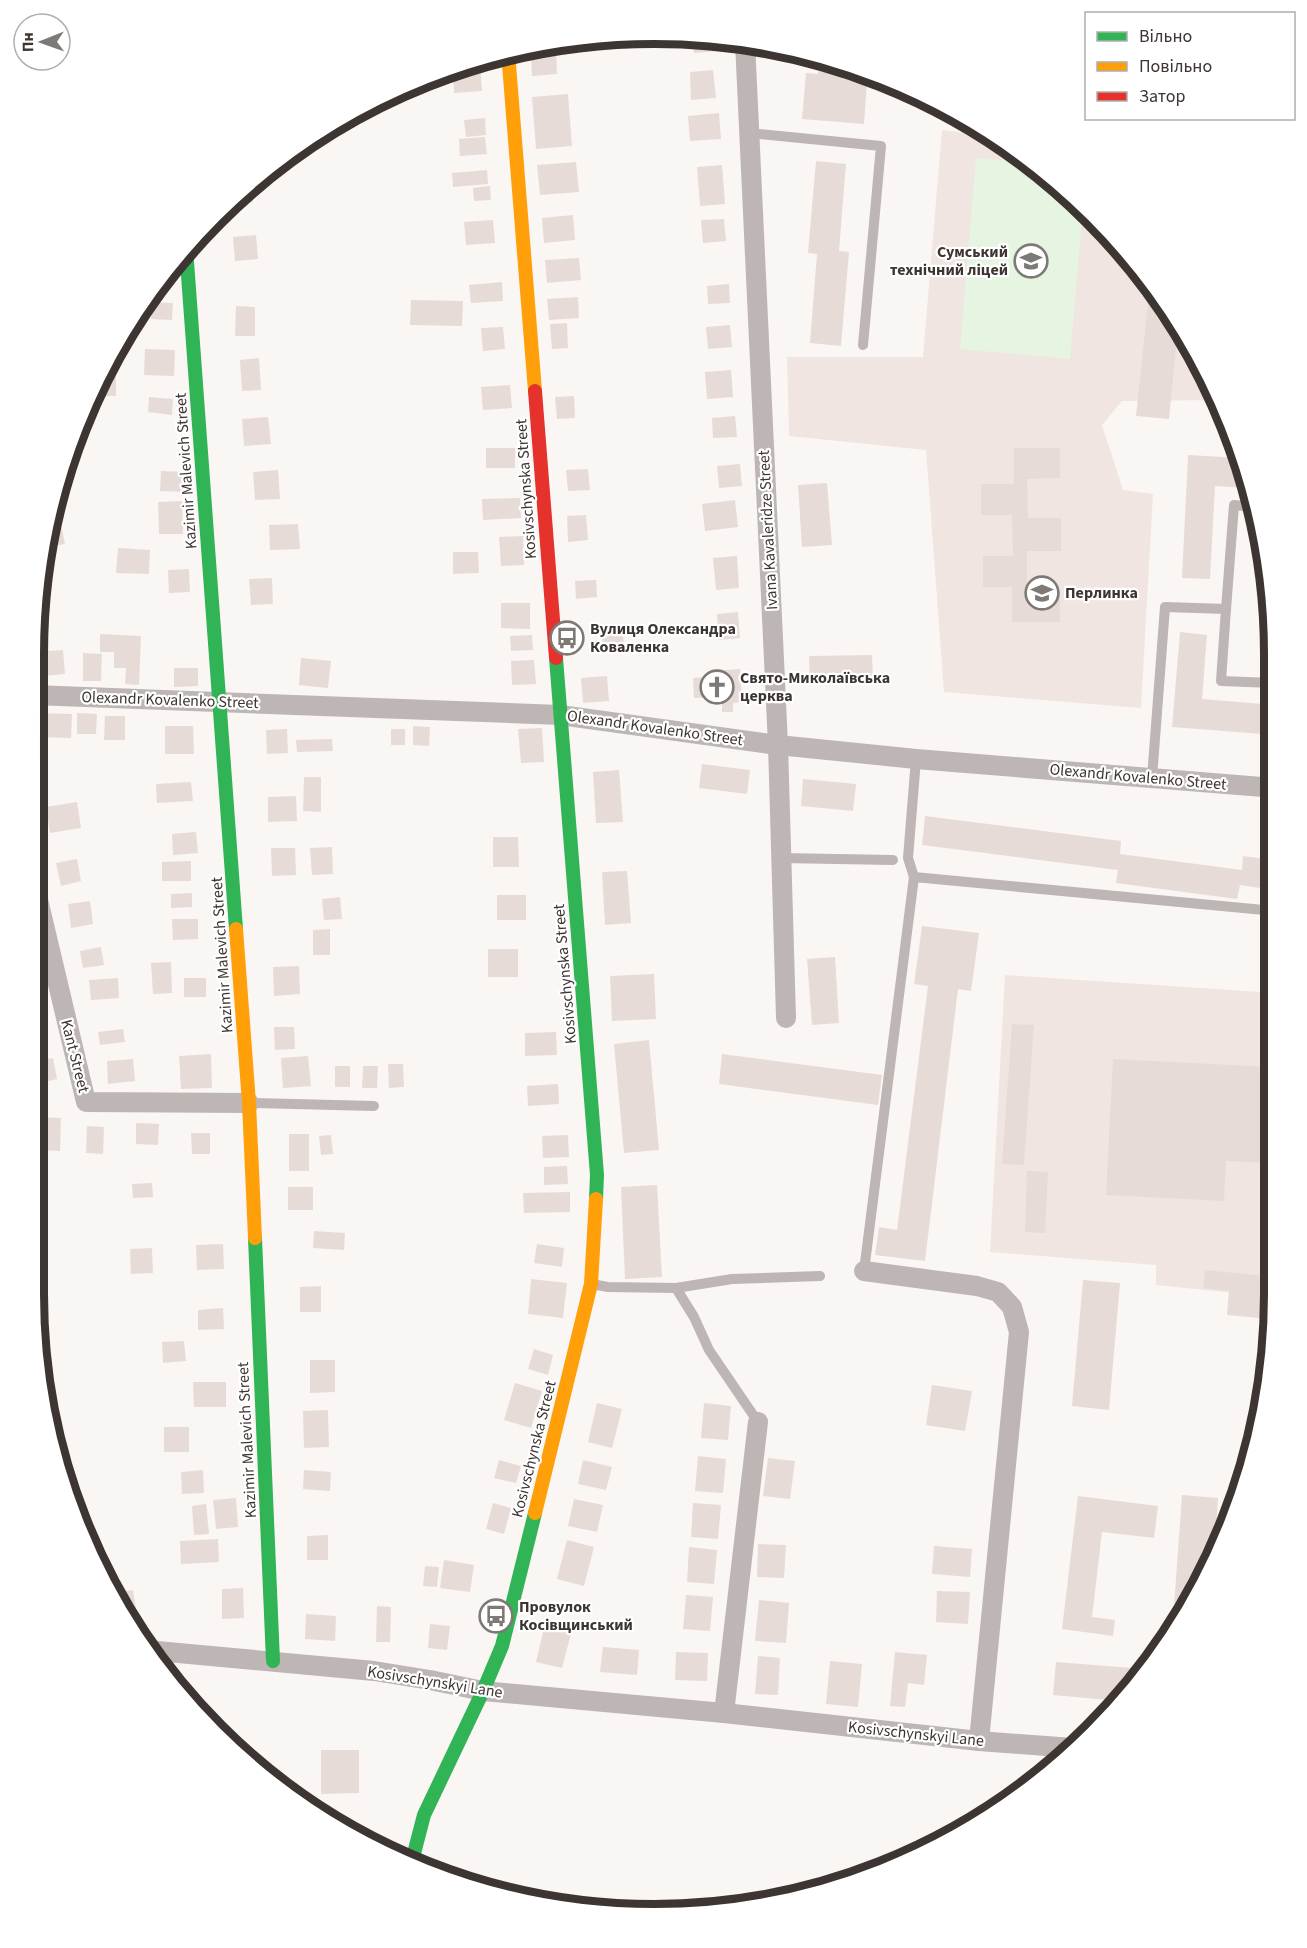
<svg xmlns="http://www.w3.org/2000/svg" width="1307" height="1948" viewBox="0 0 1307 1948" font-family="'Source Sans 3',sans-serif">
	<style>
		.built { fill: #f0e5e0 }
		.green { fill: #e6f4e2 }
		.building { fill: #e7dbd8 }
		.lines { fill: none; stroke-linecap: round; stroke-linejoin: round }
		.lane { stroke: #beb5b5; stroke-width: 10 }
		.street { stroke: #beb5b5; stroke-width: 20 }
		.fast { stroke: #30b455; stroke-width: 14 }
		.slow { stroke: #ff9f0a; stroke-width: 14 }
		.jam { stroke: #e5322d; stroke-width: 14 }
		.labels { text-anchor: middle; dominant-baseline: central; stroke-width: 4.5; stroke-linejoin: round; paint-order: stroke }
		.poi-label { font-size: 16px; font-weight: bold; fill: #3d3531; stroke: #fff; text-anchor: start }
		.street-label { font-size: 16px; fill: #3d3531; stroke: #fff }
		.rim { fill: none; stroke: #3d3531; stroke-width: 8 }
	</style>
	<rect width="100%" height="100%" fill="#faf6f4"/>
	<g class="built">
		<polygon points="942,130 998,137 1092,215 1169,308 1218,400 1122,401 1102,425 1123,490 1153,494 1141,708 944,692 926,450 789,436 787,357 923,357"/>
		<polygon points="1005,975 1274,993 1274,1297 1156,1285 1156,1265 990,1252"/>
	</g>
	<polygon class="green" points="976,158 1028,162 1083,207 1070,359 960,349"/>
	<g class="building">
		<polygon points="693,37 717,39 718,51 694,53"/>
		<polygon points="556,51 557,74 532,76 531,53"/>
		<polygon points="819,58 844,66 843,79 867,81 864,124 802,119 806,73 818,74"/>
		<polygon points="480,63 482,91 454,93 453,69"/>
		<polygon points="713,70 716,98 691,100 690,72"/>
		<polygon points="568,94 572,146 536,149 532,97"/>
		<polygon points="719,113 721,139 690,141 688,116"/>
		<polygon points="485,118 486,135 466,137 464,120"/>
		<polygon points="485,137 487,154 460,156 459,139"/>
		<polygon points="816,161 846,164 839,251 849,252 841,346 810,343 817,254 808,253"/>
		<polygon points="576,162 579,192 540,195 537,165"/>
		<polygon points="722,165 725,204 700,206 697,167"/>
		<polygon points="487,170 488,184 453,187 452,173"/>
		<polygon points="253,183 253,202 230,203 247,188"/>
		<polygon points="490,186 491,200 474,201 473,188"/>
		<polygon points="573,215 575,240 544,243 542,218"/>
		<polygon points="724,219 726,241 703,243 701,220"/>
		<polygon points="493,220 495,243 466,245 464,222"/>
		<polygon points="256,235 258,259 235,261 233,237"/>
		<polygon points="579,258 581,280 547,283 545,260"/>
		<polygon points="502,282 503,301 471,303 469,285"/>
		<polygon points="729,284 730,303 708,304 707,286"/>
		<polygon points="1150,285 1169,308 1180,328 1178,328 1169,419 1136,416"/>
		<polygon points="578,297 579,318 549,320 547,299"/>
		<polygon points="411,300 463,301 462,326 410,325"/>
		<polygon points="152,302 173,303 172,320 151,319"/>
		<polygon points="236,306 255,307 255,336 235,336"/>
		<polygon points="567,323 568,348 552,349 550,324"/>
		<polygon points="730,325 732,347 708,349 706,327"/>
		<polygon points="503,327 505,349 483,351 481,328"/>
		<polygon points="116,349 116,396 95,396 97,379"/>
		<polygon points="145,349 175,350 174,376 144,375"/>
		<polygon points="259,358 261,390 242,391 240,360"/>
		<polygon points="731,370 733,397 707,399 705,372"/>
		<polygon points="510,385 512,408 483,410 481,387"/>
		<polygon points="574,396 575,418 557,419 555,397"/>
		<polygon points="149,397 173,399 172,415 148,412"/>
		<polygon points="735,416 737,437 713,438 712,418"/>
		<polygon points="268,417 271,444 244,446 242,419"/>
		<rect x="486" y="448" width="29" height="20"/>
		<polygon points="1014,448 1060,448 1060,478 1027,479 1028,518 1061,518 1061,551 1027,551 1027,592 1060,592 1060,622 1012,622 1012,587 983,587 983,556 1013,556 1012,515 981,515 981,484 1014,484"/>
		<polygon points="1188,455 1240,458 1249,488 1215,486 1210,579 1182,578"/>
		<polygon points="740,464 742,486 719,488 717,466"/>
		<polygon points="588,469 590,490 568,491 566,470"/>
		<polygon points="278,470 280,499 255,500 253,472"/>
		<polygon points="161,471 186,472 185,492 160,491"/>
		<polygon points="827,483 832,545 802,547 798,485"/>
		<polygon points="520,498 521,518 483,520 482,499"/>
		<polygon points="735,500 738,527 705,531 702,504"/>
		<polygon points="182,501 183,534 159,534 158,502"/>
		<polygon points="586,515 588,540 568,542 567,516"/>
		<polygon points="59,516 65,544 43,548 45,533 50,518"/>
		<polygon points="298,524 300,549 270,550 269,525"/>
		<polygon points="523,536 524,565 501,566 499,537"/>
		<polygon points="118,548 150,550 149,574 116,573"/>
		<polygon points="453,552 478,552 479,573 453,574"/>
		<polygon points="737,556 739,588 716,590 713,558"/>
		<polygon points="189,569 190,592 169,593 168,570"/>
		<polygon points="272,578 273,604 251,605 249,579"/>
		<polygon points="596,580 597,597 576,599 575,581"/>
		<polygon points="501,603 530,603 530,629 501,628"/>
		<polygon points="738,612 740,638 719,640 717,614"/>
		<polygon points="1180,632 1207,635 1202,699 1274,705 1274,735 1172,727"/>
		<polygon points="623,633 624,651 603,652 602,634"/>
		<polygon points="100,634 141,636 139,685 125,684 126,668 114,668 114,652 100,652"/>
		<polygon points="532,635 533,650 511,651 510,636"/>
		<polygon points="63,650 65,674 33,677 33,652"/>
		<polygon points="83,653 102,654 101,681 83,681"/>
		<polygon points="872,655 873,680 810,682 809,656"/>
		<polygon points="301,658 331,661 328,688 299,685"/>
		<polygon points="534,660 536,684 512,685 511,661"/>
		<polygon points="174,668 198,668 198,686 174,687"/>
		<polygon points="740,669 742,702 733,703 733,712 722,712 722,703 713,704 713,697 694,698 693,678 712,677 712,671"/>
		<polygon points="607,676 609,701 583,703 581,678"/>
		<polygon points="38,713 72,714 71,738 38,737"/>
		<polygon points="77,713 97,714 96,734 77,734"/>
		<polygon points="105,716 125,716 125,740 104,740"/>
		<polygon points="165,726 193,726 194,754 165,754"/>
		<polygon points="413,726 430,727 429,746 413,745"/>
		<polygon points="542,728 544,762 521,763 518,729"/>
		<polygon points="287,729 288,753 267,754 266,730"/>
		<rect x="391" y="729" width="14" height="16"/>
		<polygon points="332,739 333,751 297,752 296,740"/>
		<polygon points="702,764 750,770 747,794 699,788"/>
		<polygon points="619,770 623,822 596,823 593,772"/>
		<polygon points="304,777 321,777 321,812 303,811"/>
		<polygon points="803,779 856,784 853,811 801,806"/>
		<polygon points="191,782 193,801 157,803 156,784"/>
		<polygon points="296,796 297,821 268,822 268,797"/>
		<polygon points="77,802 81,828 50,833 46,807"/>
		<polygon points="925,816 1121,841 1120,854 1242,870 1243,856 1274,860 1274,890 1240,885 1237,899 1116,883 1118,870 922,845"/>
		<polygon points="196,832 198,853 173,855 172,834"/>
		<polygon points="493,837 518,837 519,867 493,867"/>
		<polygon points="332,847 333,874 312,875 310,848"/>
		<polygon points="271,848 295,848 296,875 272,876"/>
		<polygon points="77,859 81,881 61,886 56,863"/>
		<polygon points="191,861 191,881 162,881 162,862"/>
		<polygon points="627,871 631,923 605,925 602,872"/>
		<polygon points="192,893 192,907 171,908 171,894"/>
		<rect x="497" y="895" width="29" height="25"/>
		<polygon points="340,897 342,919 324,920 322,899"/>
		<polygon points="90,901 93,924 71,928 68,904"/>
		<polygon points="172,919 198,919 198,939 173,940"/>
		<polygon points="922,926 979,933 971,991 958,989 925,1261 875,1255 879,1227 897,1230 928,986 914,984"/>
		<polygon points="330,929 330,955 313,955 313,930"/>
		<polygon points="101,947 104,965 83,968 80,951"/>
		<rect x="488" y="949" width="30" height="28"/>
		<polygon points="835,957 839,1023 812,1025 807,959"/>
		<polygon points="171,962 172,993 153,994 151,963"/>
		<polygon points="299,966 300,994 274,996 273,967"/>
		<polygon points="654,974 656,1019 612,1021 610,976"/>
		<polygon points="118,978 119,998 91,1000 89,980"/>
		<rect x="184" y="978" width="22" height="19"/>
		<polygon points="1012,1024 1034,1025 1024,1165 1002,1164"/>
		<polygon points="274,1027 294,1027 295,1049 275,1050"/>
		<polygon points="123,1029 125,1042 100,1045 98,1032"/>
		<polygon points="556,1032 557,1055 525,1056 525,1033"/>
		<polygon points="649,1040 659,1150 624,1153 614,1044"/>
		<polygon points="211,1054 212,1088 181,1089 179,1056"/>
		<polygon points="722,1054 882,1075 878,1105 719,1084"/>
		<polygon points="308,1056 311,1086 283,1088 281,1058"/>
		<polygon points="53,1058 57,1079 36,1084 36,1061"/>
		<polygon points="133,1059 135,1081 108,1084 107,1061"/>
		<polygon points="1113,1059 1274,1067 1274,1163 1226,1161 1224,1201 1106,1195"/>
		<polygon points="388,1064 403,1064 404,1087 389,1088"/>
		<rect x="335" y="1066" width="15" height="21"/>
		<polygon points="363,1066 378,1066 377,1088 362,1088"/>
		<polygon points="558,1084 559,1104 528,1106 527,1086"/>
		<polygon points="39,1117 61,1118 60,1151 38,1150"/>
		<polygon points="136,1123 159,1124 158,1145 136,1144"/>
		<polygon points="87,1126 104,1127 103,1154 86,1153"/>
		<polygon points="191,1133 210,1133 210,1154 192,1154"/>
		<rect x="289" y="1134" width="20" height="37"/>
		<polygon points="331,1135 333,1154 321,1155 319,1136"/>
		<polygon points="568,1135 569,1157 543,1158 542,1136"/>
		<polygon points="567,1166 568,1184 544,1185 544,1167"/>
		<polygon points="1027,1171 1048,1172 1045,1233 1025,1232"/>
		<polygon points="152,1183 153,1197 133,1198 132,1184"/>
		<polygon points="657,1185 662,1277 625,1279 621,1187"/>
		<rect x="288" y="1187" width="25" height="23"/>
		<polygon points="570,1192 570,1212 524,1213 523,1193"/>
		<polygon points="314,1231 345,1233 344,1250 313,1248"/>
		<polygon points="223,1244 224,1269 197,1270 196,1245"/>
		<polygon points="537,1244 564,1248 562,1267 534,1263"/>
		<polygon points="152,1248 153,1273 131,1274 130,1249"/>
		<polygon points="1205,1270 1274,1277 1274,1295 1272,1295 1270,1319 1227,1315 1229,1291 1203,1288"/>
		<polygon points="531,1279 567,1283 563,1318 528,1314"/>
		<polygon points="1083,1280 1120,1283 1109,1410 1072,1406"/>
		<polygon points="321,1286 321,1312 300,1312 300,1287"/>
		<polygon points="223,1308 224,1329 198,1330 198,1310"/>
		<polygon points="184,1341 186,1361 163,1363 162,1342"/>
		<polygon points="534,1349 553,1355 548,1375 528,1369"/>
		<polygon points="310,1360 335,1360 335,1392 310,1393"/>
		<polygon points="193,1382 226,1382 226,1407 194,1407"/>
		<polygon points="515,1383 542,1391 531,1428 504,1420"/>
		<polygon points="932,1385 972,1391 965,1431 926,1425"/>
		<polygon points="597,1403 622,1409 612,1448 588,1442"/>
		<polygon points="704,1403 731,1406 728,1440 701,1438"/>
		<polygon points="328,1410 329,1447 304,1448 303,1411"/>
		<rect x="164" y="1427" width="25" height="25"/>
		<polygon points="698,1456 726,1459 723,1493 695,1491"/>
		<polygon points="768,1458 795,1461 790,1499 763,1496"/>
		<polygon points="499,1460 521,1466 516,1483 494,1478"/>
		<polygon points="583,1460 612,1467 606,1490 578,1484"/>
		<polygon points="203,1470 204,1493 182,1494 181,1472"/>
		<polygon points="304,1470 331,1472 330,1491 303,1489"/>
		<polygon points="1182,1495 1218,1498 1214,1558 1210,1569 1179,1622 1173,1621"/>
		<polygon points="1078,1496 1158,1506 1154,1538 1102,1532 1092,1617 1115,1620 1113,1636 1062,1629"/>
		<polygon points="236,1498 238,1527 216,1529 213,1500"/>
		<polygon points="574,1499 603,1505 597,1532 568,1526"/>
		<polygon points="493,1503 511,1508 504,1534 486,1529"/>
		<polygon points="693,1503 721,1505 718,1539 691,1537"/>
		<polygon points="206,1504 209,1534 194,1535 192,1506"/>
		<polygon points="328,1535 328,1560 307,1560 307,1536"/>
		<polygon points="218,1539 219,1562 181,1564 180,1541"/>
		<polygon points="567,1540 594,1547 584,1586 557,1579"/>
		<polygon points="758,1544 786,1545 784,1578 757,1577"/>
		<polygon points="934,1546 972,1549 970,1577 932,1574"/>
		<polygon points="689,1547 717,1550 714,1584 687,1582"/>
		<polygon points="444,1560 474,1565 470,1592 440,1588"/>
		<polygon points="425,1566 439,1567 437,1587 423,1586"/>
		<polygon points="243,1588 244,1618 222,1619 222,1589"/>
		<polygon points="133,1590 137,1615 126,1616 115,1593"/>
		<polygon points="937,1591 970,1592 968,1624 936,1622"/>
		<polygon points="686,1595 713,1597 710,1631 683,1629"/>
		<polygon points="759,1600 789,1603 786,1643 755,1641"/>
		<polygon points="377,1606 391,1607 390,1642 376,1642"/>
		<polygon points="306,1614 336,1616 335,1641 305,1639"/>
		<polygon points="430,1624 450,1626 447,1650 428,1648"/>
		<polygon points="545,1624 572,1630 562,1668 536,1662"/>
		<polygon points="603,1647 639,1650 637,1675 600,1672"/>
		<polygon points="676,1652 708,1653 707,1681 675,1680"/>
		<polygon points="895,1652 927,1655 924,1685 908,1683 905,1707 890,1706"/>
		<polygon points="758,1656 780,1658 778,1695 755,1694"/>
		<polygon points="830,1661 862,1664 858,1707 826,1704"/>
		<polygon points="1056,1662 1145,1669 1119,1701 1053,1695"/>
		<polygon points="321,1750 359,1750 359,1793 321,1794"/>
	</g>
	<g class="lines">
		<g class="lane">
			<polyline points="749,133 881,146 863,345"/>
			<polyline points="1226,609 1221,681 1274,683"/>
			<polyline points="1152,778 1165,607 1226,609 1234,505 1254,507"/>
			<polyline points="781,858 893,860"/>
			<polyline points="914,877 1274,911"/>
			<polyline points="249,1103 374,1106"/>
			<polyline points="864,1271 914,877 908,858 916,759"/>
			<polyline points="591,1284 608,1287 676,1288 694,1317 709,1350 758,1422"/>
			<polyline points="676,1288 732,1279 820,1276"/>
			<polyline points="165,1651 173,1683"/>
		</g>
		<g class="street">
			<polyline points="745,42 778,745 786,1018"/>
			<polyline points="33,695 560,715 778,745 916,759 1274,788"/>
			<polyline points="35,887 86,1102 249,1103"/>
			<polyline points="864,1271 977,1286 998,1292 1012,1307 1019,1332 979,1741"/>
			<polyline points="146,1650 374,1671 430,1680 483,1691 724,1713 979,1741 1073,1748"/>
			<polyline points="724,1713 758,1422"/>
		</g>
		<g class="fast">
			<polyline points="186,248 236,929"/>
			<polyline points="556,658 597,1175 596,1199"/>
			<polyline points="255,1238 273,1661"/>
			<polyline points="411,1865 424,1815 483,1691 502,1646 535,1513"/>
		</g>
		<g class="slow">
			<polyline points="508,52 535,391"/>
			<polyline points="236,929 249,1103 255,1238"/>
			<polyline points="535,1513 591,1284 596,1199"/>
		</g>
		<polyline class="jam" points="535,391 556,658"/>
	</g>
	<defs>
		<g id="university-ring" transform="scale(1.725)"><circle r="9.5" fill="#fff" stroke="#7f7975" stroke-width="1.5"/><path d="M0-5L7-2L0 1L-7-2ZM-4 1L0 2.5L4 1V4Q0 6-4 4Z" fill="#7f7975"/></g>
		<g id="school-ring" transform="scale(1.725)"><circle r="9.5" fill="#fff" stroke="#7f7975" stroke-width="1.5"/><path d="M0-5L7-2L0 1L-7-2ZM-4 1L0 2.5L4 1V4Q0 6-4 4Z" fill="#7f7975"/></g>
		<g id="bus-ring" transform="scale(1.725)"><circle r="9.5" fill="#fff" stroke="#7f7975" stroke-width="1.5"/><path d="M-5-6H5V4H4V6H2V4H-2V6H-4V4H-5ZM-3.5-4V0h7V-4ZM-3.5 1.2v1.5H-2V1.2ZM2 1.2v1.5H3.5V1.2Z" fill="#7f7975"/></g>
		<g id="church-ring" transform="scale(1.725)"><circle r="9.5" fill="#fff" stroke="#7f7975" stroke-width="1.5"/><path d="M-1.2-6h2.4v3.5h3.3v2.4h-3.3V6h-2.4V-.1h-3.3v-2.4h3.3Z" fill="#7f7975"/></g>
	</defs>
	<g fill-rule="evenodd">
		<use href="#university-ring" x="1031" y="261"/>
		<use href="#school-ring" x="1042" y="593"/>
		<use href="#bus-ring" x="567" y="638"/>
		<use href="#church-ring" x="717" y="687"/>
		<use href="#bus-ring" x="496" y="1616"/>
	</g>
	<g class="labels">
		<g class="poi-label">
			<text x="1008" y="252" text-anchor="end">Сумський<tspan x="1008" dy="18">технічний ліцей</tspan></text>
			<text x="1065" y="593">Перлинка</text>
			<text x="590" y="629">Вулиця Олександра<tspan x="590" dy="18">Коваленка</tspan></text>
			<text x="740" y="678">Свято-Миколаївська<tspan x="740" dy="18">церква</tspan></text>
			<text x="519" y="1607">Провулок<tspan x="519" dy="18">Косівщинський</tspan></text>
		</g>
		<g class="street-label">
			<text transform="translate(186 471) rotate(-94)">Kazimir Malevich Street</text>
			<text transform="translate(526 489) rotate(-94)">Kosivschynska Street</text>
			<text transform="translate(768 530) rotate(-93)">Ivana Kavaleridze Street</text>
			<text transform="translate(170 700) rotate(2)">Olexandr Kovalenko Street</text>
			<text transform="translate(655 728) rotate(8)">Olexandr Kovalenko Street</text>
			<text transform="translate(1138 777) rotate(5)">Olexandr Kovalenko Street</text>
			<text transform="translate(222 955) rotate(-94)">Kazimir Malevich Street</text>
			<text transform="translate(565 974) rotate(-95)">Kosivschynska Street</text>
			<text transform="translate(75 1056) rotate(76)">Kant Street</text>
			<text transform="translate(247 1440) rotate(-93)">Kazimir Malevich Street</text>
			<text transform="translate(534 1449) rotate(-76)">Kosivschynska Street</text>
			<text transform="translate(435 1682) rotate(9)">Kosivschynskyi Lane</text>
			<text transform="translate(916 1734) rotate(6)">Kosivschynskyi Lane</text>
		</g>
	</g>
	<path d="M0 0H1307V1948H0ZM654 44H654A610 610 0 0 1 1264 654V1294A610 610 0 0 1 654 1904H654A610 610 0 0 1 44 1294V654A610 610 0 0 1 654 44Z" fill="#fff" fill-rule="evenodd"/>
	<path class="rim" d="M654 44H654A610 610 0 0 1 1264 654V1294A610 610 0 0 1 654 1904H654A610 610 0 0 1 44 1294V654A610 610 0 0 1 654 44Z"/>
	<rect x="1085" y="12" width="210" height="108" fill="#ffffff" stroke="#b1aead" stroke-width="1.5"/>
	<rect x="1097" y="32" width="30" height="9" fill="#30b455" stroke="#b1aead" stroke-width="1.5"/>
	<text x="1139" y="42" font-size="18" fill="#3d3531">Вільно</text>
	<rect x="1097" y="62" width="30" height="9" fill="#ff9f0a" stroke="#b1aead" stroke-width="1.5"/>
	<text x="1139" y="72" font-size="18" fill="#3d3531">Повільно</text>
	<rect x="1097" y="92" width="30" height="9" fill="#e5322d" stroke="#b1aead" stroke-width="1.5"/>
	<text x="1139" y="102" font-size="18" fill="#3d3531">Затор</text>
	<g transform="translate(42 42) rotate(269)"><circle r="28" fill="#ffffff" stroke="#b1aead" stroke-width="1.5"/>
	<path d="M0-4.5L10 22L0 15L-10 22Z" fill="#7f7975"/>
	<text y="-9" font-size="16" font-weight="bold" text-anchor="middle" fill="#3d3531">Пн</text>
	</g>
</svg>
